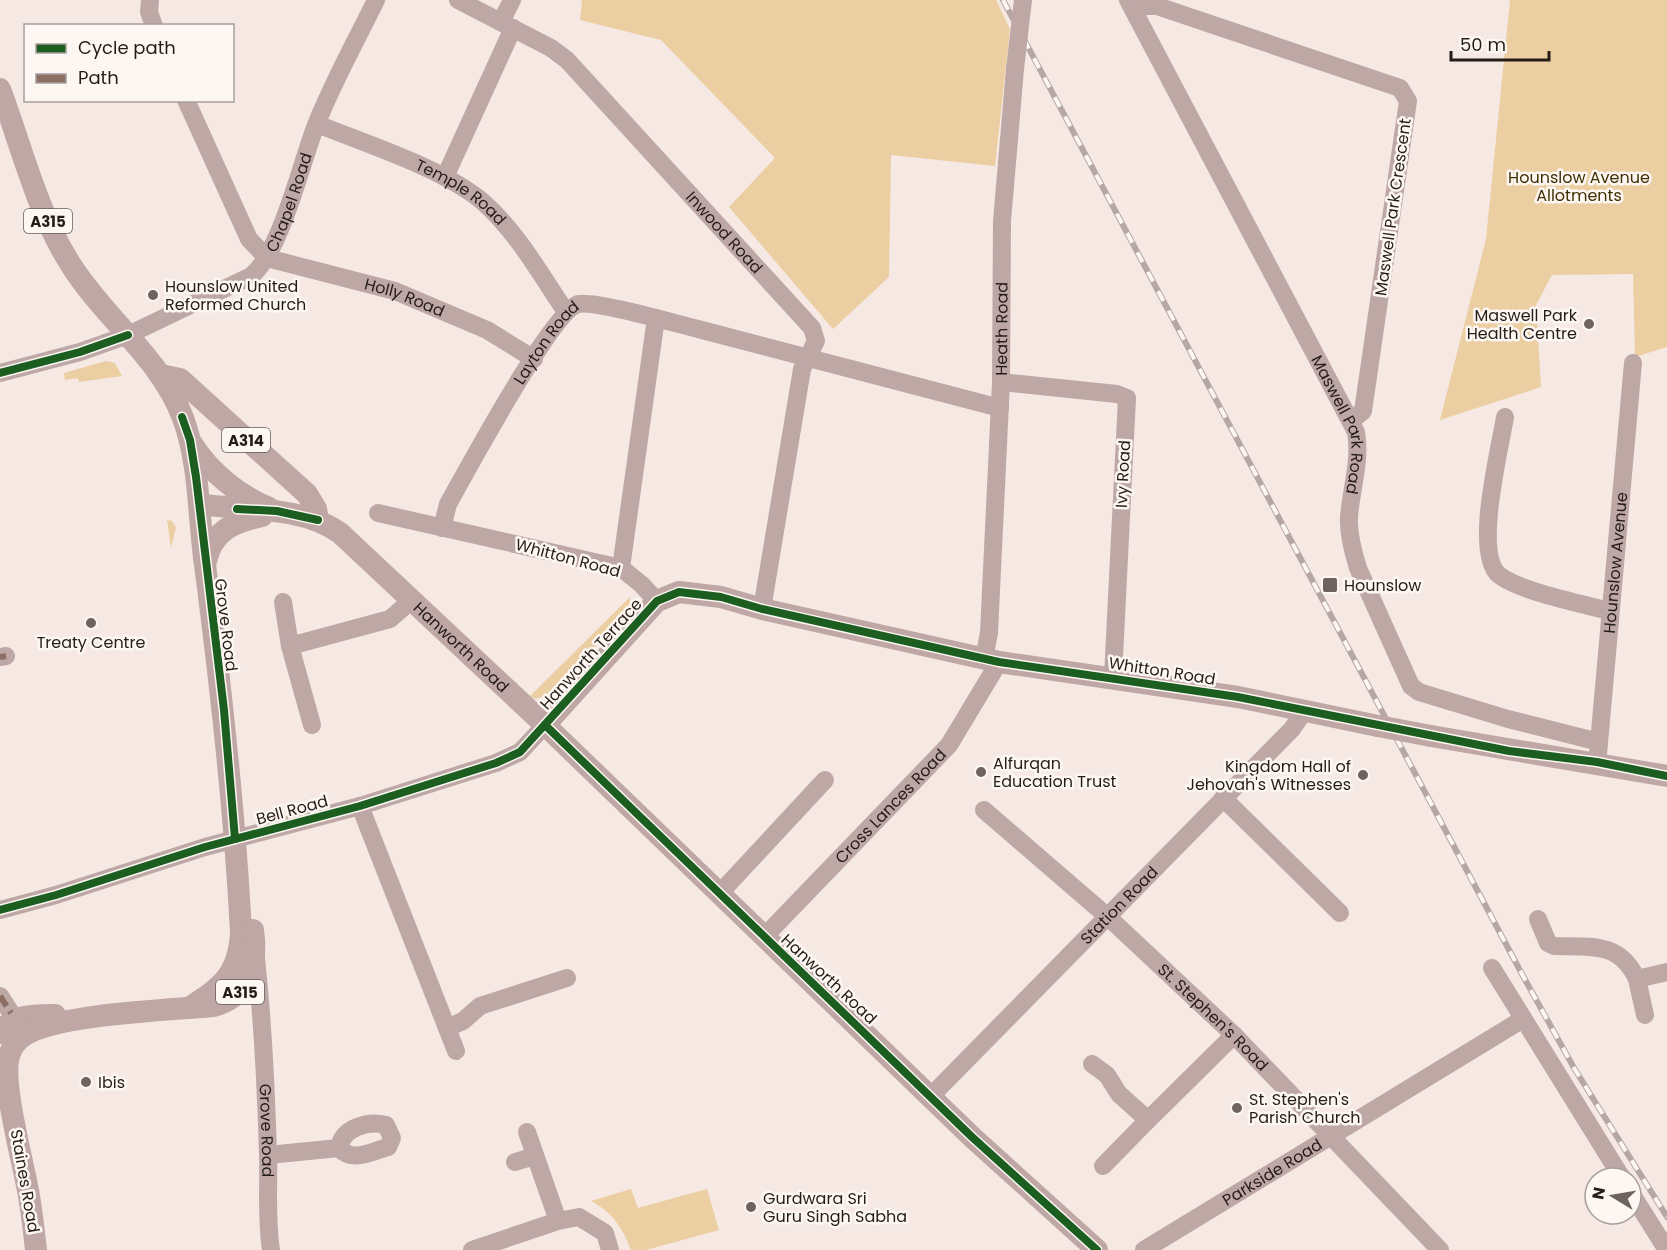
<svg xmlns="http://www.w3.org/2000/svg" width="1667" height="1250" viewBox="0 0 1667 1250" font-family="Poppins,sans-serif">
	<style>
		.green { fill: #ebcea1 }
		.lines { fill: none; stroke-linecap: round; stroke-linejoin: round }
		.minor { stroke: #bea8a6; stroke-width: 18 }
		.major { stroke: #bfa7a5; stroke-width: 22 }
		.rail-casing { stroke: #b6a7a4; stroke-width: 6 }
		.rail { stroke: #fdf7f4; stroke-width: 4; stroke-dasharray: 11; stroke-linecap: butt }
		.minor-bridge { stroke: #bea8a6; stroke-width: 18 }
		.major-bridge { stroke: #bfa7a5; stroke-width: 22 }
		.quiet { stroke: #8d6e63; stroke-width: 6; stroke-dasharray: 12 6; stroke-linecap: butt }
		.cycleway-casing { stroke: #fdf7f4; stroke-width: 11 }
		.cycleway { stroke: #1b5e20; stroke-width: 8 }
		.poi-dot { fill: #6f635e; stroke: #fdf7f4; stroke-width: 2 }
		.labels { text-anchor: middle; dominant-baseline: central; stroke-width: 5; stroke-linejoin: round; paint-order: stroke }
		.shield { fill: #fdf7f4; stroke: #665e59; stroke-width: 1.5 }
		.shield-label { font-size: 15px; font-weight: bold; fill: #261c17 }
		.park-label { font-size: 16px; fill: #422f02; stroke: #fdf7f4 }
		.street-label { font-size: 16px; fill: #261c17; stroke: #fdf7f4 }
		.poi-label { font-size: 16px; fill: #261c17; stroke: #fdf7f4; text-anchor: start }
	</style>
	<rect width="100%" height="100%" fill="#f6e8e3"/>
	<g class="green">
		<polygon points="582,0 996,0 1010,29 995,166 891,155 889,277 833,329 729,207 775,158 661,40 580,20"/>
		<polygon points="1510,0 1667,0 1667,347 1635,357 1633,274 1552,275 1536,305 1541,387 1440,420 1486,239"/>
		<polygon points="106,361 115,363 122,376 79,382 78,378 65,380 64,373"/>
		<polygon points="167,520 172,521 176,527 171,548"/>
		<polygon points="630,597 630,612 545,696 535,699 530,696"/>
		<path d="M631,1189L638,1208L707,1189L719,1230L646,1250H631C622,1227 613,1213 591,1201Z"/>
	</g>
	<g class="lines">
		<g class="minor">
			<polyline points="150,0 149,12 154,26"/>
			<path id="s1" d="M458,0L551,48L567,60L812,328L816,341L802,369L762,609"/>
			<path id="s2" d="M1128,0L1356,432C1361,461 1351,489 1349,517C1348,534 1353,552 1358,568L1411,686L1419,692L1508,719L1599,742"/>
			<polyline points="1136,11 1143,6 1157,6 1400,88 1408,101 1363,411 1351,421"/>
			<polyline points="501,22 512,0"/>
			<path id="s3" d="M186,100L249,239L267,258L395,291L487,330L534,359"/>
			<path id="s4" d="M317,124C364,143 445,169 483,202C517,232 541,275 566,312"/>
			<polyline points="445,177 513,28"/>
			<path id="s5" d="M0,373L80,352L128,335L251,276C281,252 301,163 316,125C333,82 356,41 376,0"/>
			<polyline points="1001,382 1117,394 1127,398 1113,677"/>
			<path d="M1505,417C1500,449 1473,553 1499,575C1519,591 1582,604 1609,611"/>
			<polyline points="378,513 621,568 641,584 657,601"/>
			<path id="s6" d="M442,528L448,504C466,472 552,312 578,304C595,300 677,324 698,329C799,355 899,382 1000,408"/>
			<polyline points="621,568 656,318"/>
			<polyline points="283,602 290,646 390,619 413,599"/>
			<polyline points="290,646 312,725"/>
			<polyline points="0,657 6,656"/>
			<path id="s7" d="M984,658L989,633L1001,382L1002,221L1015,69"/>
			<path id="s8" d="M1598,754L1633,363"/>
			<polyline points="1223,798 1340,913"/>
			<polyline points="360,806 456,1051"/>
			<path id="s9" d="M984,810L1108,917L1234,1035L1440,1250"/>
			<polyline points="719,894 825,780"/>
			<polyline points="0,910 56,895 205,847 360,806 496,763 520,752 545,725"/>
			<path d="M1538,919L1548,943L1554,946C1590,947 1619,941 1637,979"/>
			<path id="s10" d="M764,937L949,745L999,662"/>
			<path id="s11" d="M256,959C263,1023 266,1088 268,1153C269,1186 266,1218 271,1250"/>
			<polyline points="1492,968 1622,1178"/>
			<polyline points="0,996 11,1013"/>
			<polyline points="1645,1015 1637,979 1667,972"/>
			<polyline points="447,1028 463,1021 480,1006 567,978"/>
			<polyline points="1092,1064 1107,1075 1119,1094 1148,1120 1234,1035"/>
			<path id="s12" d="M931,1096L1292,729L1305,710"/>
			<polyline points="527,1132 558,1221"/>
			<path d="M268,1155L339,1148C342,1128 368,1120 386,1125L392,1138L388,1147C370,1152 353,1163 339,1148"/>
			<polyline points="515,1162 535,1156"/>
			<polyline points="1103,1166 1148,1120"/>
			<polyline points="1631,1193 1667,1250"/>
			<polyline points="472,1250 558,1221 579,1217 605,1233 610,1250"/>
			<path id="s13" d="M1144,1250L1523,1019"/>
		</g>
		<g class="major">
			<path d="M0,89C22,148 37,212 71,265C105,319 160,357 183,418C200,464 198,516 205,565C221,688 235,810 241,934C238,976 221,987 189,1008"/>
			<polyline points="161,375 180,379 307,494 316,509 318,520"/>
			<path d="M192,444C210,472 238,495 269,508"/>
			<path id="s14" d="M199,504C245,511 300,505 340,533L545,725L972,1137L1097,1250"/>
			<path d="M206,561C213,530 234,522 262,516"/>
			<polyline points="545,725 657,601 679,592 721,597 762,609 999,662 1238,697 1378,726"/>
			<polyline points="1431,736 1667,776"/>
			<path d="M0,1033C13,1014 34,1015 55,1015"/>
			<path d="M36,1250C34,1232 32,1214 29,1196C24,1165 1,1083 9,1056C11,1048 17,1040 25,1035C58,1014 170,1010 213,1006C249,997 258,964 253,930"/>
		</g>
		<g class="rail-casing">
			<polyline id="rail" points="1003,0 1523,976 1574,1068 1667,1217"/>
		</g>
		<use href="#rail" class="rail"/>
		<polyline class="minor-bridge" points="1015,69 1023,0"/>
		<polyline class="major-bridge" points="1378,726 1431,736"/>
		<g class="quiet">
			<polyline points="0,657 6,656"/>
			<polyline points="0,996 11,1013"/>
		</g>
		<g class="cycleway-casing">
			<g id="cycleway">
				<polyline points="0,373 80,352 128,335"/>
				<polyline points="182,417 190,440 196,477 224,710 235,839"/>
				<polyline points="237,509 277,511 318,520"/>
				<polyline points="545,725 972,1137 1097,1250"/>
				<polyline points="0,910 56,895 205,847 360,806 496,763 520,752 657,601 679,592 721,597 762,609 999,662 1238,697 1509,751 1597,762 1667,776"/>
			</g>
		</g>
		<use href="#cycleway" class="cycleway"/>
	</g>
	<g class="poi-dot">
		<circle cx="153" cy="295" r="6"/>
		<circle cx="1589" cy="324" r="6"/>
		<rect x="1322" y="577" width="16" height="16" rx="3"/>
		<circle cx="91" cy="623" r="6"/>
		<circle cx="981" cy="772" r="6"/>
		<circle cx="1363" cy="775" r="6"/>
		<circle cx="86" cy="1082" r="6"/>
		<circle cx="1237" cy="1108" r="6"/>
		<circle cx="751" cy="1207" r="6"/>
	</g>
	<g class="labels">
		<g class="shield">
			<rect x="24" y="209" width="48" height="24" rx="4.5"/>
			<rect x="222" y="428" width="48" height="24" rx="4.5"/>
			<rect x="216" y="980" width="48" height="24" rx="4.5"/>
		</g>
		<g class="shield-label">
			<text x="48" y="221">A315</text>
			<text x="246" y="440">A314</text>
			<text x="240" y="992">A315</text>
		</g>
		<g class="park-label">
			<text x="1579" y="177">Hounslow Avenue<tspan x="1579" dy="18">Allotments</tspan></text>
		</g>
		<g class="street-label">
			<text stroke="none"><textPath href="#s4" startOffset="160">Temple Road</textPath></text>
			<text stroke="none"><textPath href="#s5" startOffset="354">Chapel Road</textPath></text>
			<text transform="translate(1393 207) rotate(-82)">Maswell Park Crescent</text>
			<text stroke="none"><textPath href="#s1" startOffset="358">Inwood Road</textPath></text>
			<text stroke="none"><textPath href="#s3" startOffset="322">Holly Road</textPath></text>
			<text stroke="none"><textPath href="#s7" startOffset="330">Heath Road</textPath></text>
			<text stroke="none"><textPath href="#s6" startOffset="214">Layton Road</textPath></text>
			<text stroke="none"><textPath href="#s2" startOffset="477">Maswell Park Road</textPath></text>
			<text transform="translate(1123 474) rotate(-87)">Ivy Road</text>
			<text transform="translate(568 558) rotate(15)">Whitton Road</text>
			<text stroke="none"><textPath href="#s8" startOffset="192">Hounslow Avenue</textPath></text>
			<text transform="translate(226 625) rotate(83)">Grove Road</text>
			<text stroke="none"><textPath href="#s14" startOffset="312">Hanworth Road</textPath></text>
			<text transform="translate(591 654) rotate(-48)">Hanworth Terrace</text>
			<text transform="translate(1162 671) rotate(9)">Whitton Road</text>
			<text stroke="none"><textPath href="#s10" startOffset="182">Cross Lances Road</textPath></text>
			<text transform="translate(292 810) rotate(-15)">Bell Road</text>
			<text stroke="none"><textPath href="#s12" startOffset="268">Station Road</textPath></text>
			<text transform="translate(829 979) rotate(43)">Hanworth Road</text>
			<text stroke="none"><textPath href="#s9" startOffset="309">St. Stephen's Road</textPath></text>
			<text stroke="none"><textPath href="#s11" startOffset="172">Grove Road</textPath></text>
			<text stroke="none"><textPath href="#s13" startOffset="150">Parkside Road</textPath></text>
			<text transform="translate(25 1181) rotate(80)">Staines Road</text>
		</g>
		<g class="poi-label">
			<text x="165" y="286">Hounslow United<tspan x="165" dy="18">Reformed Church</tspan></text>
			<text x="1577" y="315" text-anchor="end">Maswell Park<tspan x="1577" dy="18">Health Centre</tspan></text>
			<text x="1344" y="585">Hounslow</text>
			<text x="91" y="642" text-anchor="middle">Treaty Centre</text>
			<text x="993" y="763">Alfurqan<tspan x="993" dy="18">Education Trust</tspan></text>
			<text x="1351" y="766" text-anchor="end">Kingdom Hall of<tspan x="1351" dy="18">Jehovah's Witnesses</tspan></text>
			<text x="98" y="1082">Ibis</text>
			<text x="1249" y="1099">St. Stephen's<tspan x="1249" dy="18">Parish Church</tspan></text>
			<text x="763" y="1198">Gurdwara Sri<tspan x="763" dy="18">Guru Singh Sabha</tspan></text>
		</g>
	</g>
	<rect x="24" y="24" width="210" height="78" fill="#fdf7f4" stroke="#a79f9c" stroke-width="1.5"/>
	<rect x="36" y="44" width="30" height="9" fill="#1b5e20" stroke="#a79f9c" stroke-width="1.5"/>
	<text x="78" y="54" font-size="18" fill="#261c17">Cycle path</text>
	<rect x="36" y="74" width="30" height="9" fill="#8d6e63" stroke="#a79f9c" stroke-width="1.5"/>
	<text x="78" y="84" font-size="18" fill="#261c17">Path</text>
	<g transform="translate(1613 1196) rotate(281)"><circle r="28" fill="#fdf7f4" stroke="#a79f9c" stroke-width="1.5"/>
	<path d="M0-4.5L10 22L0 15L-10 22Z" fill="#6f635e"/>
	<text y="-9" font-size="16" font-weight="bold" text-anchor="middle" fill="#261c17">N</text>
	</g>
	<path d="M1451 51v9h98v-9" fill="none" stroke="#261c17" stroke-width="3"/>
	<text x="1460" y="51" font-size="18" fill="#261c17" stroke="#fdf7f4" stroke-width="4.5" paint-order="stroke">50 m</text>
</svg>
